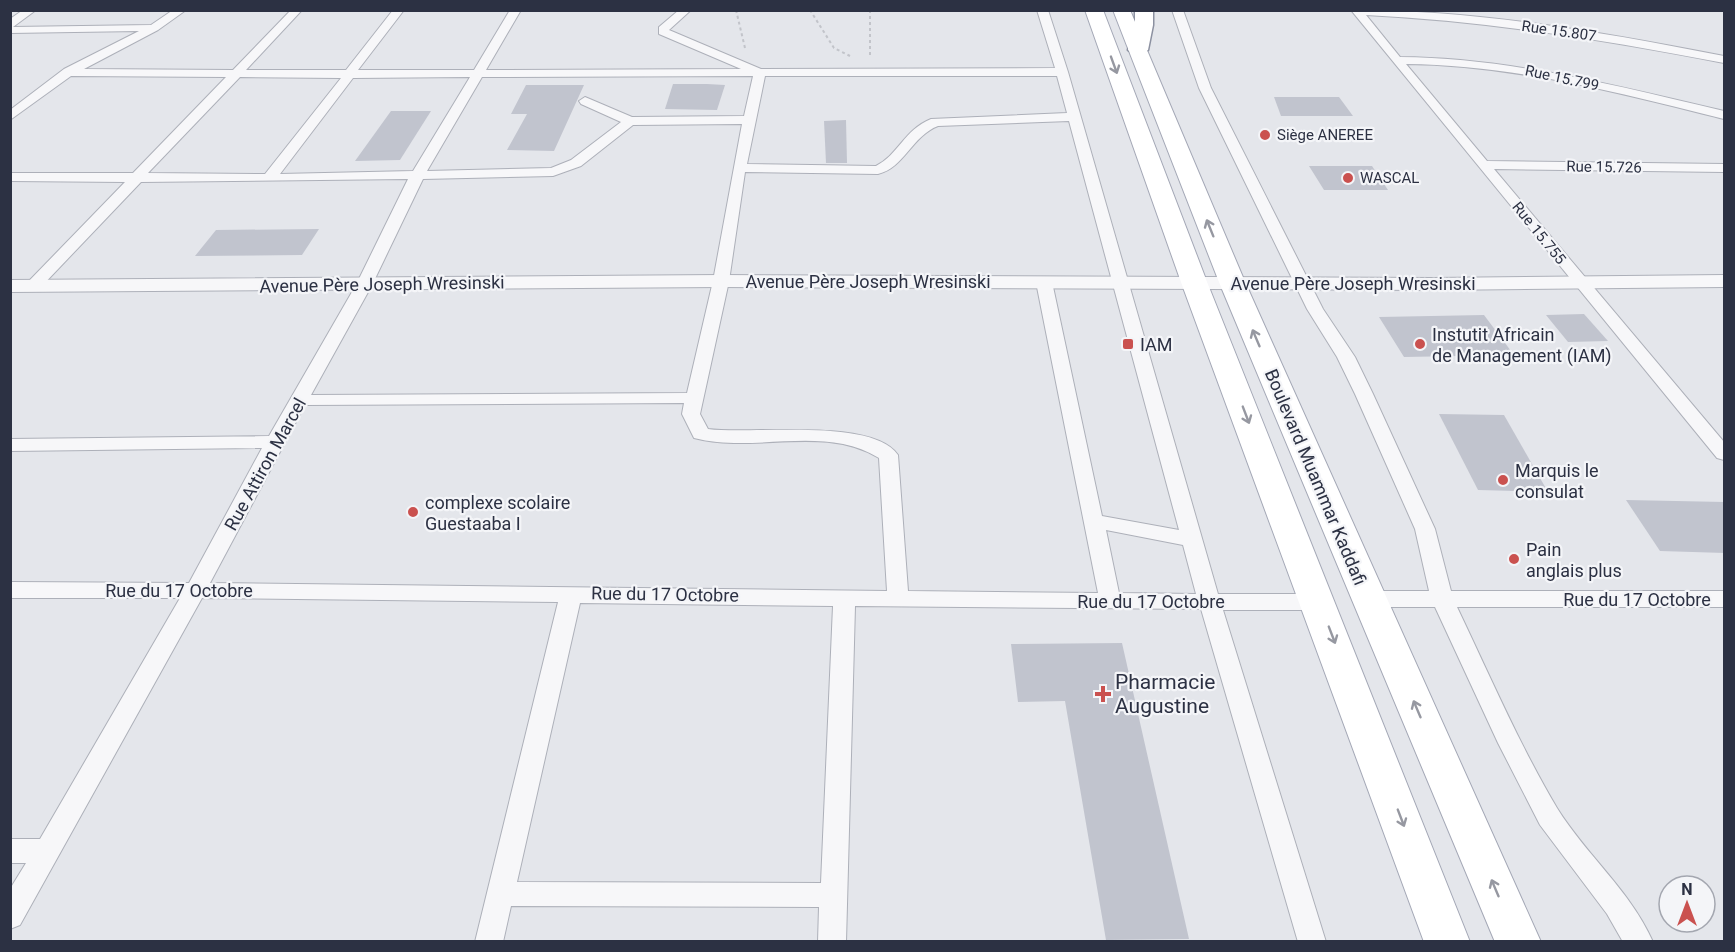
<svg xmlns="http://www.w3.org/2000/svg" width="1735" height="952" viewBox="0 0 1735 952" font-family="Roboto,sans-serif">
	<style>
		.building { fill: #c1c4ce }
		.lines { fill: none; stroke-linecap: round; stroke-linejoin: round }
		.minor-casing { stroke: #adb0b9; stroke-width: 2 }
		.tertiary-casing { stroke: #adb0b9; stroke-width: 2 }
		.primary-casing { stroke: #a4a8b6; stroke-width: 2 }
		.trunk-casing { stroke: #8c91a1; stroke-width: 3 }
		.path { stroke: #c2c4ca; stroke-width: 2; stroke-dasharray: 3 3; stroke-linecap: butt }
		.minor { fill: #f7f7f9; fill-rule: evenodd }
		.tertiary { fill: #f7f7f9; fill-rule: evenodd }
		.primary { fill: #fff; fill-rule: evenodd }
		.trunk { fill: #fff; fill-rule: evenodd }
		.oneway { stroke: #9698a1 }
		.poi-dot { fill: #ca514f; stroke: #f4f5f8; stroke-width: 2 }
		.labels { text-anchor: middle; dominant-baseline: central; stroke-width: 4.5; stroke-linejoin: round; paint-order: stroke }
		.far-street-label { font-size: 15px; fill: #2c3143; stroke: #f4f5f8 }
		.far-poi-label { font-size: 15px; fill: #2c3143; stroke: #f4f5f8; text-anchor: start }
		.street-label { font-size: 18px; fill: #2c3143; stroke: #f4f5f8 }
		.poi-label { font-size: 18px; fill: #2c3143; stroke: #f4f5f8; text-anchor: start }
		.near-poi-label { font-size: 21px; fill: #2c3143; stroke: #f4f5f8; text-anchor: start }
	</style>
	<rect width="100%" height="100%" fill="#e4e6eb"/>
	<g class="building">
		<polygon points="673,84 707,84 725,85 717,110 665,109"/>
		<polygon points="526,85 584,85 554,151 507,150 527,114 511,114"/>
		<polygon points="1274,97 1339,97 1353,116 1281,116"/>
		<polygon points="391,111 431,111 400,160 355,161"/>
		<polygon points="846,120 847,163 826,163 824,121"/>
		<polygon points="1309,166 1372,166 1388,190 1324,190"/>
		<polygon points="319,229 302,255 195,256 216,230"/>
		<polygon points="1584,314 1608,341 1568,342 1546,315"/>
		<polygon points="1484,315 1514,355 1404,357 1379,317"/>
		<polygon points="1439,414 1504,415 1548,492 1478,490"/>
		<polygon points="1626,500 1725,502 1725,553 1660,551"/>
		<polygon points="1122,643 1189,939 1106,940 1065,701 1018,702 1011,644"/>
	</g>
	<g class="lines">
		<g class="minor-casing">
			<g id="minor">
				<path d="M23,10H36L13,27L151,25L173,10H186L158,30L84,69L233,70L291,10H302L246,70H346L393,10H404L358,70H474L510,10H521L486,70L741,69L659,34V27L679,10H691L669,30L761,69L1055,68L1037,10H1048L1068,72L1218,594H1319L1327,596L1330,602L1327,608L1319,610H1223L1326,942H1298L1201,609L855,606L846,942H818L819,907L511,906L503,942H475L558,602L202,598L20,925L10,929V889L26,863H10V839H40L180,598H10V582L189,583L262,448L10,451V439L269,436L356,285L408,179L141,182L39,289H27L25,286L27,283L125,182L10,181V173H133L226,77L71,76L10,120V110L64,69L139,31L10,33V19ZM753,76L744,116L632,117L585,97L579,101L581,104L621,122L571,160L551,168L427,171L482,77ZM765,76H1057L1067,113L931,119C904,130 899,154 876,166L747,164ZM240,77L341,78L265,174L148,173ZM470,77L413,171L280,174L353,78ZM1069,121L1179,530L1102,516L1052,282L1044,277L1036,282L1098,593L908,591L898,455C872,417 751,435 708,429L700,414L729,281L745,172L878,174C904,168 912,136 938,126ZM742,124L713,281L687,393L311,395L372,285L423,179L553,176L581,166L633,125ZM684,403L682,414L694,438C755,454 823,424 879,458L887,591L210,583L305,405ZM1106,530L1183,545L1196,594L1119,593ZM580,603L833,606L821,883L517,882Z"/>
				<path d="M1172,10H1183L1211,88L1323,309L1355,357L1373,394L1435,529L1451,591H1724V607H1457C1489,674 1519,744 1557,808C1586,855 1630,890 1653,942H1623L1607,914L1540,825L1498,743L1435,607H1369L1361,605L1358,599L1361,593L1369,591H1429L1415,529L1355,394L1337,357L1307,309L1199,88Z"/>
				<path d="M1351,10C1477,10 1601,32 1724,56V63C1605,40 1486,21 1366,15L1400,57C1511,58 1617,86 1724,111V119C1619,93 1515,65 1406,64L1487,161L1724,164V172L1494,169L1724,442V460L1717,458Z"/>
			</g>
		</g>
		<g class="tertiary-casing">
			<polygon id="tertiary" points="721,275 1433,278 1724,275 1724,287 1433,290 721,287 10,292 10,280"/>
		</g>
		<g class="primary-casing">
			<g id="primary">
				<polygon points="1085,10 1103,10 1207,282 1470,942 1424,942 1181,282"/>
				<polygon points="1113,10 1130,10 1245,282 1541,942 1495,942 1219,282"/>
			</g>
		</g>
		<g class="trunk-casing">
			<polygon id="trunk" points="1135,10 1153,10 1153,25 1148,50 1138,56 1128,50 1135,25"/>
		</g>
		<g class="path">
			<polyline points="736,10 745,48"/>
			<polyline points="810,10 834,48 850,56"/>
			<polyline points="870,10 870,58"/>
		</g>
		<use href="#minor" class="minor"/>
		<use href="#tertiary" class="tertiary"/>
		<use href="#primary" class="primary"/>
		<use href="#trunk" class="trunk"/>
	</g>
	<defs><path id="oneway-shaft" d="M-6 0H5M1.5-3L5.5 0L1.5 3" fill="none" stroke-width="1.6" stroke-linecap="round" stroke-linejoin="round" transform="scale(1.5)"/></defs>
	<g class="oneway">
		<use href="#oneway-shaft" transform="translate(1114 65) rotate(70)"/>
		<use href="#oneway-shaft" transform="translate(1210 228) rotate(-112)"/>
		<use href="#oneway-shaft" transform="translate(1256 338) rotate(-113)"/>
		<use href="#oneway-shaft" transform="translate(1246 415) rotate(69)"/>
		<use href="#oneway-shaft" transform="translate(1332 635) rotate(69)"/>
		<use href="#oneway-shaft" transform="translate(1417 709) rotate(-113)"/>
		<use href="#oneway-shaft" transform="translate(1401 818) rotate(69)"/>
		<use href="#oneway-shaft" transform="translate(1495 888) rotate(-113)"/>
	</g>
	<g class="poi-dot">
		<circle cx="1265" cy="135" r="6"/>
		<circle cx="1348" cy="178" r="6"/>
		<rect x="1122" y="338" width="12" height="12" rx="3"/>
		<circle cx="1420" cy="344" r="6"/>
		<circle cx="1503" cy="480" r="6"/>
		<circle cx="413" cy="512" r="6"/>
		<circle cx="1514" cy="559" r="6"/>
		<path d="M1100 685h6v6h6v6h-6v6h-6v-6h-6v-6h6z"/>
	</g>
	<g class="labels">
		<g class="far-street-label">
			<text transform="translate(1559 31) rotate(8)">Rue 15.807</text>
			<text transform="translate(1562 78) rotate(12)">Rue 15.799</text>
			<text transform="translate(1604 167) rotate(1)">Rue 15.726</text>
			<text transform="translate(1539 233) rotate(51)">Rue 15.755</text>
		</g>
		<g class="far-poi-label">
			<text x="1277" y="135">Siège ANEREE</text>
			<text x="1360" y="178">WASCAL</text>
		</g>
		<g class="street-label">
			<text x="868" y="281">Avenue Père Joseph Wresinski</text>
			<text x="1353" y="283">Avenue Père Joseph Wresinski</text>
			<text transform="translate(382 284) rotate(-1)">Avenue Père Joseph Wresinski</text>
			<text transform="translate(265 464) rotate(-61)">Rue Attiron Marcel</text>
			<text transform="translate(1316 477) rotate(67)">Boulevard Muammar Kaddafi</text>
			<text x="179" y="590">Rue du 17 Octobre</text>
			<text transform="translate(665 594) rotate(1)">Rue du 17 Octobre</text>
			<text x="1637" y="599">Rue du 17 Octobre</text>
			<text x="1151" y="601">Rue du 17 Octobre</text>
		</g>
		<g class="poi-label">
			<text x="1432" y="334">Instutit Africain<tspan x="1432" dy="21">de Management (IAM)</tspan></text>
			<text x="1140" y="344">IAM</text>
			<text x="1515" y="470">Marquis le<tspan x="1515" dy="21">consulat</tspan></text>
			<text x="425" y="502">complexe scolaire<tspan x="425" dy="21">Guestaaba I</tspan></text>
			<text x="1526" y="549">Pain<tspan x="1526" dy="21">anglais plus</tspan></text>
		</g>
		<g class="near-poi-label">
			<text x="1115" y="682">Pharmacie<tspan x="1115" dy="24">Augustine</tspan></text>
		</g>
	</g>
	<rect width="1735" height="952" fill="none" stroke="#2c3143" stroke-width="24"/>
	<g transform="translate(1687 904)"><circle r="28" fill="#f4f5f8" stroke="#a4a7b0" stroke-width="1.5"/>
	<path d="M0-4.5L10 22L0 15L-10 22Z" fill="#ca514f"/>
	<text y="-9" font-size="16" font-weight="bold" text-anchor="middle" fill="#2c3143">N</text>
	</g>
</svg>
